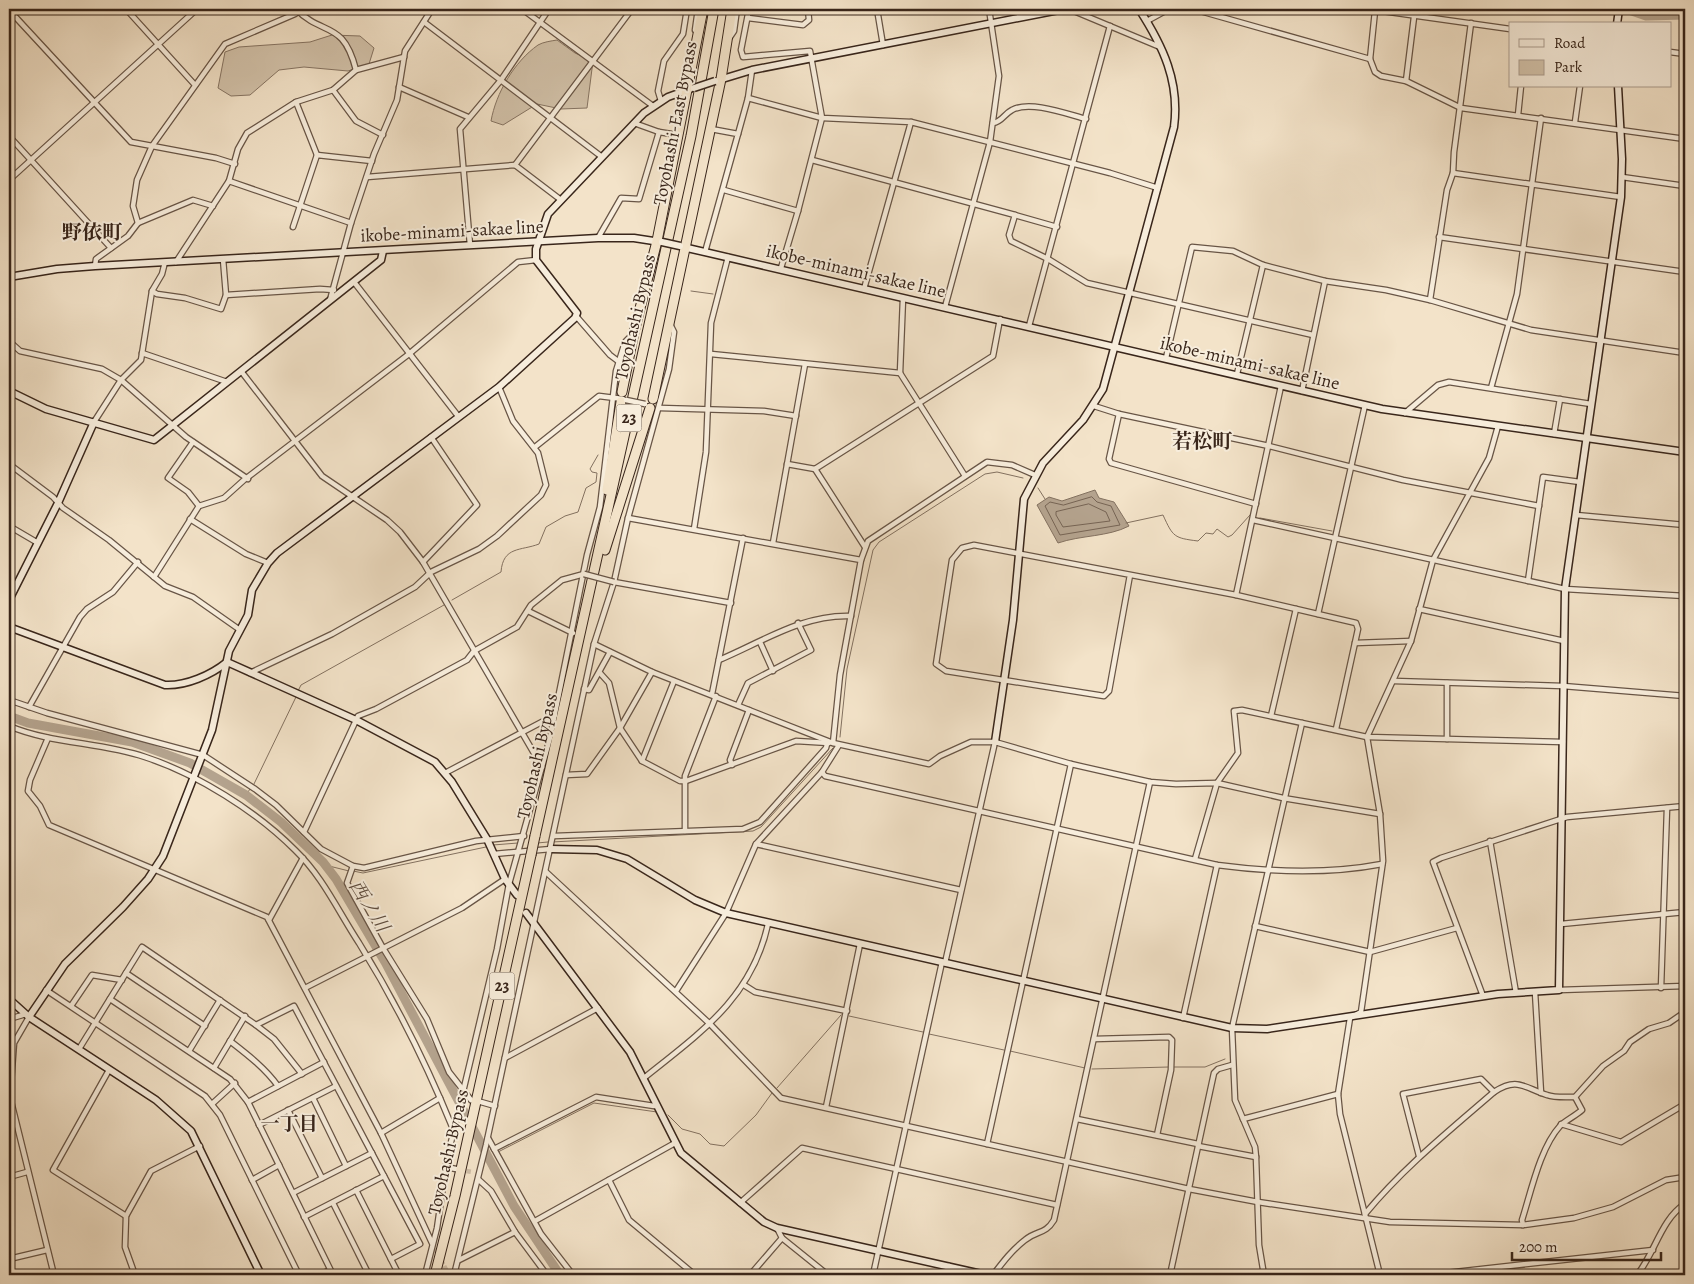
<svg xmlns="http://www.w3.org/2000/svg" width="1694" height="1284" viewBox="0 0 1694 1284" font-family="Alegreya,'Noto Serif JP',serif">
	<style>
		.green { fill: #d3c3ab; stroke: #867463 }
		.water { fill: #b4a38e; stroke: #837160 }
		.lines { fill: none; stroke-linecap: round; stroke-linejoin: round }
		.shore { stroke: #766454; stroke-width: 1 }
		.stream { stroke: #837160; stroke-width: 1 }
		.river { stroke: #b4a38e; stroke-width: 9 }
		.street-tunnel { stroke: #cebda6; stroke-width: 4.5; stroke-dasharray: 4.5 2; stroke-linecap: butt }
		.street-casing { stroke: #685546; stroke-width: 7 }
		.secondary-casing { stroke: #39261b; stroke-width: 9 }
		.highway-casing { stroke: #39261b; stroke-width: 11 }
		.street { stroke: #f7eddc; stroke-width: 4.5 }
		.secondary { stroke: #f7eddc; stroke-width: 6 }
		.highway { stroke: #f3e3c9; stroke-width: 9 }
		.street-bridge-casing { stroke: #685546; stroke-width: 7; stroke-linecap: butt }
		.secondary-bridge-casing { stroke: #39261b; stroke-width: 9; stroke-linecap: butt }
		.highway-bridge-casing { stroke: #39261b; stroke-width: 11; stroke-linecap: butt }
		.street-bridge { stroke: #f7eddc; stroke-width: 4.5 }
		.secondary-bridge { stroke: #f7eddc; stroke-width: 6 }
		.highway-bridge { stroke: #f3e3c9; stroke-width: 9 }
		.labels { text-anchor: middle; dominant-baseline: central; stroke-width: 4; stroke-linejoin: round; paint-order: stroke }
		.shield { fill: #f7eddc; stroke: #726255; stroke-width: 1 }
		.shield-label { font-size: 16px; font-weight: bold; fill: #39261b }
		.street-label { font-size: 18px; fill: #39261b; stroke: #f7eddc }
		.water-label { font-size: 19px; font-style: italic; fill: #5e4c3e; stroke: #f7eddc }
		.neighbourhood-label { font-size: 19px; font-weight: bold; fill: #39261b; stroke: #f7eddc }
		.quarter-label { font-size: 20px; font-weight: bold; fill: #39261b; stroke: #f7eddc }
	</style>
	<rect width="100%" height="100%" fill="#f3e3c9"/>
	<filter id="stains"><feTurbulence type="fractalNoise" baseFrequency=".004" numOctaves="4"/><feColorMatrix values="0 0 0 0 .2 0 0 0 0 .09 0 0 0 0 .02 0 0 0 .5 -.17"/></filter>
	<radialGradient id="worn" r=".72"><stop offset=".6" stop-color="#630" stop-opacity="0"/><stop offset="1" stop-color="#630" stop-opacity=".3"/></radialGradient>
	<g class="green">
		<polygon points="332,35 360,36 374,48 369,64 348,71 304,67 279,70 250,95 231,96 218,88 225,52 239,47 310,42"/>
		<path d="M557,40L575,53L593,61L587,108L561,109L537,104L503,125L491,121C496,93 514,62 538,45C543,42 551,41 557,40Z"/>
	</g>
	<path class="water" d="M1095,490L1099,498L1114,502L1129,526C1108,537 1081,535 1058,543L1037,505L1049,497L1062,501Z"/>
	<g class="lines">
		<g class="shore">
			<polygon points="1092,497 1097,502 1111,506 1120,525 1060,535 1045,506 1050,502 1063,505"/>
			<polygon points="1089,504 1106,512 1110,521 1063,527 1056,515 1056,512"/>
		</g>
		<g class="stream">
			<polyline points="691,291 713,294"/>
			<polyline points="1038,488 1045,499"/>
			<polyline points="1260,518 1332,531"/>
			<path d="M1126,523L1163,515C1173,537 1174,538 1198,541L1206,533L1213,534L1217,529L1228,537L1232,535L1250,515"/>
			<path d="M452,600L501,572C503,546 521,551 539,544L546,527L565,516L578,512L586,488L596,482L597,473L592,472L590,469L598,455"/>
			<polyline points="298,691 301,685 444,605"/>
			<polyline points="840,737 847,669 873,550 879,542 985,474 997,472 1023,478"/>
			<polyline points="253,786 296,697"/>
			<polyline points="246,795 250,789"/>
			<polyline points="552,842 753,831 761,827 833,748"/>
			<polyline points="537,843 548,842"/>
			<polyline points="493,845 518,843"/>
			<polyline points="325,865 349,871"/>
			<polyline points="353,871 363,873 486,847"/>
			<polyline points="849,1016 923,1032"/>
			<polyline points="929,1034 1004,1050"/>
			<polyline points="1010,1051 1085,1068"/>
			<polyline points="1174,1067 1205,1067 1225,1059"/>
			<polyline points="1092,1069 1169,1067"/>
			<polyline points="777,1088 841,1015"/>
			<polyline points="668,1115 682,1129 700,1134 710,1144 724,1146 756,1115 772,1093"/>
			<polyline points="498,1152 594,1103 657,1112"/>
		</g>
		<g class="river">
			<polyline points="1626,9 1646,16 1685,15"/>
			<polyline points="9,716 28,723 132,742 190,763 246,795 281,822 323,862 336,879 385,962 514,1206 560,1275"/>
		</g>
		<g class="street-tunnel">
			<polyline points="460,1170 472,1172"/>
			<polyline points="432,1243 449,1275"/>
		</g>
		<g class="street-casing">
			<g id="street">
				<polyline points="126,9 195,85"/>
				<path d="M296,9C323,37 343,19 356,70"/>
				<polyline points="522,9 653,106"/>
				<polyline points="749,9 741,50 743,57 810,51 822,118 798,211 781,268"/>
				<polyline points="877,9 883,45"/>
				<polyline points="1069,9 1160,47"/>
				<polyline points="1193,9 1370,59"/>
				<polyline points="1368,9 1510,29"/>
				<polyline points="9,10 131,142 216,158 235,164"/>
				<polyline points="1375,11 1370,59 1375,72 1381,76 1406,81 1461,108 1685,139"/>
				<polyline points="748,18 803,25 809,20 808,9"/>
				<polyline points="1147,21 1169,9"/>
				<polyline points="424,22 602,157"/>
				<polyline points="695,30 698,9"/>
				<polyline points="730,37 734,31 737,9"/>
				<polyline points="1670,52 1685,54"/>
				<polyline points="1406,81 1414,17"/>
				<polyline points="399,87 468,117"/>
				<polyline points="333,90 356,121 383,135"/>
				<polyline points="748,98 822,118 911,122 864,289"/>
				<polyline points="661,101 658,91 664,61 683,34 687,9"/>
				<polyline points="296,102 317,155"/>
				<polyline points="1518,115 1521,86"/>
				<polyline points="911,122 1110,173 1158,188"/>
				<polyline points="1575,122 1580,86"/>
				<polyline points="634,123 659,132 678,135"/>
				<path d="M993,123C1002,122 1004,114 1012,110C1030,100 1067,114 1086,119"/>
				<polyline points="738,134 748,98 752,70"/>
				<polyline points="9,136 111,248"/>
				<polyline points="812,160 1015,215 1009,235 1011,241 1048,259 1087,283 1313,335"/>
				<polyline points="515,165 632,9"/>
				<polyline points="1453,173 1621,197"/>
				<polyline points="367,177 515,165 561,200"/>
				<polyline points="1622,177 1685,186"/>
				<polyline points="9,180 197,9"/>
				<polyline points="229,181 351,223"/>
				<polyline points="724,190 798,211"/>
				<polyline points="1015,215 1057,227"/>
				<polyline points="138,223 193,200 213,206"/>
				<polyline points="293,227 317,155 372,161"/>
				<polyline points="1439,237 1685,272"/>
				<polyline points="598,238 621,198 639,199 659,132"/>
				<polyline points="470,245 460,129 501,80 549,9"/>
				<polyline points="705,252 738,134 711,129"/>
				<polyline points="176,262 229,181 238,149 247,133 296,102 333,90 356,70 404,57"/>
				<polyline points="95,266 96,259 128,236 138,223 133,206 137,180 152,146 225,44 295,14 301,9"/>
				<polyline points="354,282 458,416"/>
				<polyline points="152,291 157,294 185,298 221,309 226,295 223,259"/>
				<polyline points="226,295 320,289 334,290"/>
				<polyline points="903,298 900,373 965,476"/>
				<polyline points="9,300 9,312"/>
				<polyline points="330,300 351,223 374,154 397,100 405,51 432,9"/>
				<polyline points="1430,300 1447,190 1453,173 1454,152 1471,23"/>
				<polyline points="945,307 990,142 999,76 989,9"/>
				<polyline points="576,316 610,355 618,361"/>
				<polyline points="1029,326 1110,26"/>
				<polyline points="9,341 20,351 102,369 121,380 186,437 248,479"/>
				<polyline points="142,353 227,382"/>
				<polyline points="711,354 900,373"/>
				<polyline points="1166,358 1192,247 1233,251 1263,265 1325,281 1386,290 1430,300 1531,330 1685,353"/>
				<polyline points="241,371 322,476 387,520 400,532 423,562 542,767"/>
				<polyline points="1237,374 1263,265"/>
				<polyline points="1491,388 1517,294 1541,118"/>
				<polyline points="1302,391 1325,281"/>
				<polyline points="1094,406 1119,414 1269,446 1403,480 1539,506"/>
				<polyline points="660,408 764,411 796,416"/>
				<polyline points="1405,413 1438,385 1449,382 1591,404"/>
				<polyline points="1119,414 1109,459 1111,463 1256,504"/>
				<polyline points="94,422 121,380 141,360 152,291 162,274 165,262"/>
				<polyline points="1554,434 1560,399"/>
				<polyline points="193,442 168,478 188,492 199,506"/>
				<polyline points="535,447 599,396 623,399"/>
				<polyline points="9,464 53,497 63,508 109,540 165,586 193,597 240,630"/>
				<polyline points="787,464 815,469 993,356 1000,319"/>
				<polyline points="815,469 865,547"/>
				<polyline points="1576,515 1685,525"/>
				<polyline points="628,518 861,560"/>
				<polyline points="190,519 246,554 268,563"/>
				<polyline points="1253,520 1565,589 1685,596"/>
				<polyline points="9,526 38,543"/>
				<polyline points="694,529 706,452 711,323 728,257"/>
				<polyline points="773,543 805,364"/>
				<polyline points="423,562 477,505 431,437"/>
				<polyline points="1130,575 1109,691 1104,696 946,671 936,664 952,560 962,548 974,545 1236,595 1356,623 1358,629 1336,729"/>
				<polyline points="154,577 199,506 224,498 244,480 409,354 518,262 536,260"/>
				<polyline points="1528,581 1543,477 1580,482"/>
				<polyline points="614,582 731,603"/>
				<polyline points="1236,595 1281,386"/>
				<polyline points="1419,609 1564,641"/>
				<polyline points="528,611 573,633"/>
				<polyline points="1318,614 1365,405"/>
				<polyline points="760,642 773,671"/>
				<polyline points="1355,643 1411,641"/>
				<polyline points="594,644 652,672 833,743 929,764 940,756 971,742 995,742 1071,764 1150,782 1176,784 1217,783 1283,798 1380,814"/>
				<path d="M719,660C762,642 803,614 851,616"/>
				<polyline points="250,673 332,634 415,587 431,572 479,549 497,536 541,495 546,485 538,453 513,421 499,387"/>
				<polyline points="600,673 609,683 620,728 642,761 680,781 686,781 796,741 829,743"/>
				<polyline points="1394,681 1563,686 1685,696"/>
				<polyline points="1447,683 1447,739"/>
				<polyline points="584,689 589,690 610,652"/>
				<polyline points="712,694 743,538"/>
				<polyline points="9,700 47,713 203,755 255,789 276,805 321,849 353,866 364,868 476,841 524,836"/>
				<polyline points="738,705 748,683 811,650 798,623"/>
				<polyline points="29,707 80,617 87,609 113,592 138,562"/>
				<polyline points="1271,716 1296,609"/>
				<path d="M9,726C52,744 100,742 145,757C197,774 256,811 295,850C323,877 338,911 359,943C395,1001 427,1065 453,1129"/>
				<polyline points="48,738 30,780 28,791 40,806 49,825 267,917 381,1133 432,1243"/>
				<polyline points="833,743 840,675 861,560 868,541 987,462 1012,465 1035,475"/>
				<polyline points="642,761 674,681"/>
				<polyline points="732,765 730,760 749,710"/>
				<path d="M822,772L825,776L1217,865C1270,872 1330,874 1382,864"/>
				<polyline points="445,773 555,715"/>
				<polyline points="566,775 587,774 620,728 652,672"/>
				<polyline points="685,831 685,776 716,696"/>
				<polyline points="304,832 358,716 376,709 467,660 474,651 517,627 531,605 562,580 584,574"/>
				<polyline points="554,836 743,829 760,822 826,748 827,744"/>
				<polyline points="1490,841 1516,993"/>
				<polyline points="756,844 961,890"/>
				<polyline points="494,854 551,849"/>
				<polyline points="1195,859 1217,783 1238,753 1234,711 1242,710 1367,737 1563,742"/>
				<polyline points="353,866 347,883 383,948 427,1019 449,1072 471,1100"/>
				<polyline points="546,872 710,1024 781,1098 1189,1189 1258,1202 1390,1222 1523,1225 1574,1218 1613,1207 1666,1180 1685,1177"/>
				<polyline points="269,920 303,858"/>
				<polyline points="1561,924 1685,912"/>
				<polyline points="1255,926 1370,952 1457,928"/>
				<polyline points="945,963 995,742"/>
				<polyline points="126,973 205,1026"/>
				<polyline points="744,985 755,992 847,1011"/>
				<polyline points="305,988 462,908 505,879"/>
				<polyline points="1661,988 1667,808"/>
				<polyline points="46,990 205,1096 220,1115 299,1275"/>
				<polyline points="1559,990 1685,986"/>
				<polyline points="676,991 726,913 756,844 822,772 839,745"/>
				<polyline points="1535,992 1541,1093"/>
				<polyline points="1483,996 1433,862 1441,858 1567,817 1685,806"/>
				<polyline points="110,999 230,1079 248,1102 333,1275"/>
				<polyline points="71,1006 92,975 122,980"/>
				<polyline points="29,1017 14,1043 10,1097 54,1275"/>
				<polyline points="1183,1018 1217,865"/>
				<polyline points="9,1019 26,1014"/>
				<polyline points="256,1025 294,1006 420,1244 391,1259"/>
				<polyline points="1094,1039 1169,1037 1172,1040 1171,1070 1157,1135"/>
				<path d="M230,1041C248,1055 265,1068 278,1086"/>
				<polyline points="79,1049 142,947 256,1025 274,1039 302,1074"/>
				<polyline points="189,1051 220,1000"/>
				<polyline points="505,1058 598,1008"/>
				<polyline points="214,1068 245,1016"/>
				<polyline points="109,1070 53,1170 126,1216"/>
				<path d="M644,1078C700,1033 752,998 768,924"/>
				<polyline points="313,1098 346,1166"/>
				<polyline points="248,1102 324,1062"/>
				<polyline points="481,1102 495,1106"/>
				<polyline points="212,1104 235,1083"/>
				<polyline points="826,1107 860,944"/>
				<polyline points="288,1110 322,1178"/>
				<polyline points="1077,1119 1198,1144"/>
				<polyline points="1243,1119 1338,1094"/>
				<polyline points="1561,1124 1621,1142 1685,1104"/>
				<polyline points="259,1125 336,1086"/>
				<polyline points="381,1133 440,1098"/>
				<polyline points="488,1138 541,1234 573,1275"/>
				<polyline points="987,1144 1071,764"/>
				<polyline points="1198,1146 1256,1157"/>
				<polyline points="494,1149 596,1097 654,1106 657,1105"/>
				<polyline points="1419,1156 1403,1094 1481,1079 1494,1092"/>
				<polyline points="446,1167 456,1169"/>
				<polyline points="9,1177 27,1172"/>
				<polyline points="252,1180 279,1165"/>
				<polyline points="479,1180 491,1191 515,1232 547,1275"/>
				<polyline points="609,1180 629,1220 695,1275"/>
				<polyline points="356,1190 399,1275"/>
				<polyline points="293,1193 372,1153"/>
				<polyline points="333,1203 369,1275"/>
				<polyline points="740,1203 802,1148 1057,1205"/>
				<path d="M1365,1214C1403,1168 1449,1131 1494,1092C1517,1077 1523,1087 1547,1095C1555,1098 1566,1097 1575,1097L1603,1066L1624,1051L1630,1042L1649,1029L1669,1023L1685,1012"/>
				<polyline points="304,1217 384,1176"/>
				<polyline points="535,1221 675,1143"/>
				<path d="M1523,1225L1522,1220C1531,1192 1540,1148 1560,1126C1565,1121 1575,1116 1582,1110L1575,1097"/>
				<polyline points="782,1238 828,1275"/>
				<polyline points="9,1259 47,1250"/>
				<polyline points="459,1260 515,1232"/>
				<polyline points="135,1275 125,1247 126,1216 151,1171 200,1146"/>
				<polyline points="320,1275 330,1270"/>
				<polyline points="425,1275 437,1228 447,1159 497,949 509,884 550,738 587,555 600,507 616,371 625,342 632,335"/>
				<polyline points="454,1275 486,1145 594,644 614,582 628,518 669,369 674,332 670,324"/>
				<polyline points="750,1275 782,1238 777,1228"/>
				<polyline points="873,1275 942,962"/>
				<polyline points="947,1275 949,1266"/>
				<path d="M993,1275C1003,1262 1012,1250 1025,1240C1037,1230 1045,1235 1054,1220L1150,782"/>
				<polyline points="1170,1275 1214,1073 1218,1069 1232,1065"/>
				<polyline points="1264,1275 1259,1245 1256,1157 1255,1147 1235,1100 1232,1028 1302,723"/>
				<polyline points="1380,1275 1340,1114 1338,1094 1350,1018 1361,1012 1383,861 1380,814 1367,737 1411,641 1433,560 1489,458 1498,426"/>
				<polyline points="1428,1275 1653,1250"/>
				<path d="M1637,1275C1655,1253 1661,1219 1685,1204"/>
			</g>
		</g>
		<g class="secondary-casing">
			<g id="secondary">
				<polyline points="1617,24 1619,9"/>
				<polyline points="719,80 752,70 1064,9"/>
				<polyline points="683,247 1382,409 1685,452"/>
				<polyline points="9,277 57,269 95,266 598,238 634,238 660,242"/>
				<polyline points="9,391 46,409 154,440 381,260 383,251"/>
				<polyline points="9,600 58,503 94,422"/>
				<path d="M9,627L165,685C186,686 211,675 227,662"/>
				<polyline points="227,662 356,720 435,762 452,782 487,839 505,879 517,895"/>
				<path d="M995,742L1013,620L1024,499L1043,463L1083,420L1103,389L1174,127C1180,82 1163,46 1139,9"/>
				<polyline points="551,849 597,850 627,859 695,900 726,913 1232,1028 1267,1029 1498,994 1559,990 1565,589 1621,197 1622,159 1618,86"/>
				<polyline points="526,913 630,1052 681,1153 764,1222 777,1228 986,1275"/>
				<polyline points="9,999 29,1017 156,1100 191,1131 261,1275"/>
				<polyline points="29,1017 65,964 123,907 148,879 163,856 212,730 229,651 248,615 252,590 268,563 277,553 499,387 575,318 577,313 536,260 536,249 548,214 644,113 668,97 690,89"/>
			</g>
		</g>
		<g class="highway-casing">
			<g id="highway">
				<polyline points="622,392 634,332 657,241 703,9"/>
				<polyline points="653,399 721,79 732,9"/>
				<polyline points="607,490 621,402"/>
				<polyline points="605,550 650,408"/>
				<polyline points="535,836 691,136 714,9"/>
				<polyline points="435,1275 455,1196 531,855"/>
			</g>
		</g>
		<use href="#street" class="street"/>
		<use href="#secondary" class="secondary"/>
		<use href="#highway" class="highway"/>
		<g class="street-bridge-casing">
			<g id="street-bridge">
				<polyline points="626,400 645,404"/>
				<polyline points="584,574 614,582"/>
			</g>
		</g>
		<g class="secondary-bridge-casing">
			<g id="secondary-bridge">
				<polyline points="694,88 715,81"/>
				<polyline points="662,242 680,246"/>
			</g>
		</g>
		<g class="highway-bridge-casing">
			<polyline id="highway-bridge" points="531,855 535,836"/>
		</g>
		<use href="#street-bridge" class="street-bridge"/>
		<use href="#secondary-bridge" class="secondary-bridge"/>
		<use href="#highway-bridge" class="highway-bridge"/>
	</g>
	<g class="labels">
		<g class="shield">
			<rect x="616.5" y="404.5" width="25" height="27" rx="4"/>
			<rect x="489.5" y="972.5" width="25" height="27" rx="4"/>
		</g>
		<g class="shield-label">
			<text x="629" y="418">23</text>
			<text x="502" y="986">23</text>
		</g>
		<g class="street-label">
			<text transform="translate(675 123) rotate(-79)">Toyohashi-East Bypass</text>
			<text transform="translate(452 231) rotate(-3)">ikobe-minami-sakae line</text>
			<text transform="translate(856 271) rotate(13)">ikobe-minami-sakae line</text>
			<text transform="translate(635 317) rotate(-77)">Toyohashi Bypass</text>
			<text transform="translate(1250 363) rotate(13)">ikobe-minami-sakae line</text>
			<text transform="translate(537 756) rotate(-77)">Toyohashi Bypass</text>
			<text transform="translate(448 1152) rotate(-77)">Toyohashi Bypass</text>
		</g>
		<g class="water-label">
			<text transform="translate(369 906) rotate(58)">西ノ川</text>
		</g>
		<g class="neighbourhood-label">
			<text x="289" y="1124">一丁目</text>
		</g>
		<g class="quarter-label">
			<text x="92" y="232">野依町</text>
			<text x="1202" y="441">若松町</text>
		</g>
	</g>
	<rect width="1694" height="1284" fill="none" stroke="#f3e3c9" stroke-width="30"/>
	<rect x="10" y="10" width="1674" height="1264" fill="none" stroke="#39261b" stroke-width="2.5"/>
	<rect x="15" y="15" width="1664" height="1254" fill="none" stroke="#39261b"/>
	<rect x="1509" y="22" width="162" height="65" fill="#f7eddc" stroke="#ab9d8f"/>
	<rect x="1519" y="39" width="25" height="8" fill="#f7eddc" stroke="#ab9d8f"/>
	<text x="1554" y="48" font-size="15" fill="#39261b">Road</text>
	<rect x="1519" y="60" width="25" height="15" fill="#d3c3ab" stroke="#ab9d8f"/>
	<text x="1554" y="72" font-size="15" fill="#39261b">Park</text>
	<path d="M1512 1252v8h149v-8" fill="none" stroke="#39261b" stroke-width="2.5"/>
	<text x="1519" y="1252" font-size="15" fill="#39261b" stroke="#f7eddc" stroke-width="4" paint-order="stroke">200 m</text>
	<rect width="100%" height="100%" filter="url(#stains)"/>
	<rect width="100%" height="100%" fill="url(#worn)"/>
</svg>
